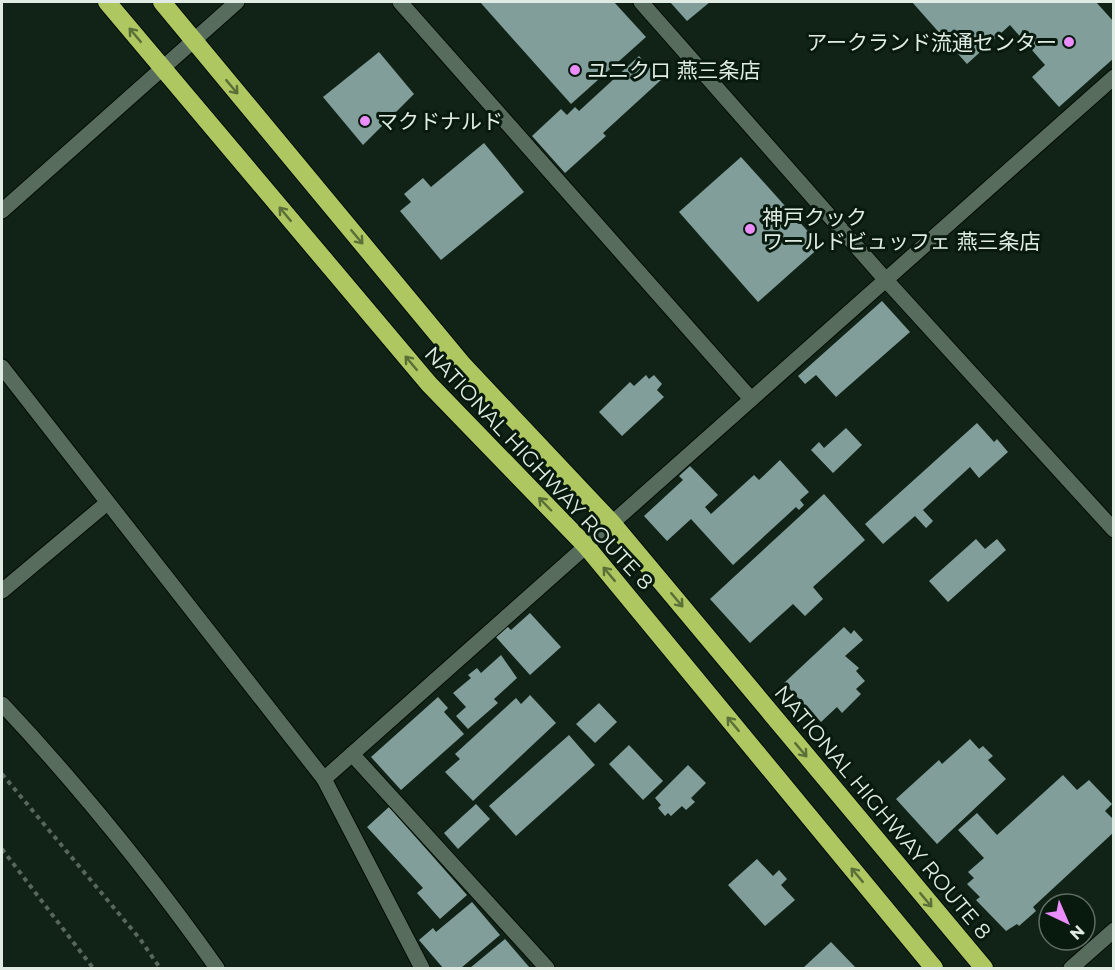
<svg xmlns="http://www.w3.org/2000/svg" width="1115" height="970" viewBox="0 0 1115 970" font-family="Montserrat,'Noto Sans JP',sans-serif">
	<style>
		.building { fill: #819e9a }
		.lines { fill: none; stroke-linecap: round; stroke-linejoin: round }
		.minor-casing { stroke: #000c04; stroke-width: 17 }
		.highway-casing { stroke: #000c04; stroke-width: 20 }
		.path { stroke: #57675c; stroke-width: 4; stroke-dasharray: 4.5 4.5; stroke-linecap: butt }
		.minor { stroke: #576c5d; stroke-width: 15 }
		.highway { stroke: #aec761; stroke-width: 18 }
		.oneway { stroke: #5b7038 }
		.poi-dot { fill: #eb8dfc; stroke: #08190e; stroke-width: 2 }
		.labels { text-anchor: middle; dominant-baseline: central; stroke-width: 6; stroke-linejoin: round; paint-order: stroke }
		.poi-label { font-size: 21px; fill: #e0ece3; stroke: #08190e; text-anchor: start }
		.street-label { font-size: 21px; fill: #e0ece3; stroke: #08190e }
	</style>
	<rect width="100%" height="100%" fill="#112317"/>
	<g class="building">
		<polygon points="480,2 614,2 646,37 571,104"/>
		<polygon points="670,2 710,2 687,21"/>
		<polygon points="912,2 1096,2 1114,22 1114,58 1059,107 1032,77 1045,65 1010,25 967,64"/>
		<polygon points="379,52 414,94 363,145 323,97"/>
		<polygon points="639,56 661,80 603,133 606,136 565,173 532,136 561,109 567,115 575,107 579,111"/>
		<polygon points="484,143 524,192 441,260 400,211 411,202 404,194 423,178 431,187"/>
		<polygon points="741,157 821,246 758,302 679,212"/>
		<polygon points="882,301 910,332 836,397 816,375 805,384 798,376"/>
		<polygon points="646,375 649,379 654,375 662,384 657,390 664,397 622,436 599,412 630,382 634,386"/>
		<polygon points="977,423 994,442 997,439 1008,452 979,478 970,467 923,510 933,521 926,528 915,516 883,544 865,524"/>
		<polygon points="846,428 862,445 833,473 811,450 819,442 824,448"/>
		<polygon points="780,460 809,492 800,500 804,505 799,510 796,507 733,565 691,519 667,541 644,516 683,480 679,476 690,466 718,495 705,507 711,514 754,475 759,480"/>
		<polygon points="824,494 865,540 813,587 823,599 805,616 793,604 750,643 710,599"/>
		<polygon points="976,539 985,549 997,539 1006,550 948,602 929,581"/>
		<polygon points="530,613 561,647 530,675 495,636 507,626 511,630"/>
		<polygon points="844,627 851,634 854,630 863,640 845,656 859,668 856,671 865,681 856,689 861,694 842,713 837,707 821,722 784,683"/>
		<polygon points="501,655 517,678 494,699 498,703 468,729 456,716 466,707 453,693 471,678 468,675 477,668 481,673"/>
		<polygon points="530,695 556,723 473,801 445,772 460,759 455,754 516,698 521,704"/>
		<polygon points="438,697 448,708 444,712 464,734 401,790 371,757"/>
		<polygon points="599,703 617,722 595,743 576,724"/>
		<polygon points="569,735 595,765 516,836 489,806"/>
		<polygon points="970,739 979,749 983,746 993,756 988,760 1006,779 937,844 896,799 939,760 942,764"/>
		<polygon points="629,745 663,781 643,800 609,764"/>
		<polygon points="688,765 706,783 691,798 695,802 686,810 682,806 671,816 668,813 665,816 658,808 661,805 655,798"/>
		<polygon points="1063,775 1077,790 1089,780 1112,804 1105,811 1114,820 1114,832 1033,907 1036,911 1019,926 1017,924 1006,931 976,900 980,897 967,884 974,878 968,872 984,858 958,830 977,813 997,835"/>
		<polygon points="476,804 490,819 458,849 444,833"/>
		<polygon points="389,807 467,895 440,919 417,893 423,888 367,827"/>
		<polygon points="757,859 773,876 779,870 787,879 781,885 795,900 765,926 728,885"/>
		<polygon points="472,902 500,935 461,968 443,968 419,940 433,928 436,932"/>
		<polygon points="505,939 530,968 470,968"/>
		<polygon points="831,942 856,968 803,968"/>
	</g>
	<g class="lines">
		<g class="minor-casing">
			<g id="minor">
				<polyline points="400,2 751,399"/>
				<polyline points="641,2 885,279 1114,530"/>
				<polyline points="2,211 237,2"/>
				<polyline points="2,367 324,779 422,968"/>
				<polyline points="2,591 107,503"/>
				<path d="M2,704C80,787 151,875 217,968"/>
				<polyline points="352,754 547,968"/>
				<polyline points="324,779 1114,77"/>
				<polyline points="1071,968 1114,930"/>
			</g>
		</g>
		<g class="highway-casing">
			<g id="highway">
				<polyline points="107,2 429,384 586,546 934,968"/>
				<polyline points="162,2 463,365 612,523 984,968"/>
			</g>
		</g>
		<g class="path">
			<polyline points="2,774 140,939 160,968"/>
			<polyline points="2,849 93,968"/>
		</g>
		<use href="#minor" class="minor"/>
		<use href="#highway" class="highway"/>
	</g>
	<defs><path id="oneway-shaft" d="M-6 0H5M1.5-3L5.5 0L1.5 3" fill="none" stroke-width="1.6" stroke-linecap="round" stroke-linejoin="round" transform="scale(1.5)"/></defs>
	<g class="oneway">
		<use href="#oneway-shaft" transform="translate(135 35) rotate(-130)"/>
		<use href="#oneway-shaft" transform="translate(232 87) rotate(50)"/>
		<use href="#oneway-shaft" transform="translate(285 214) rotate(-130)"/>
		<use href="#oneway-shaft" transform="translate(357 237) rotate(50)"/>
		<use href="#oneway-shaft" transform="translate(411 363) rotate(-130)"/>
		<use href="#oneway-shaft" transform="translate(545 504) rotate(-134)"/>
		<use href="#oneway-shaft" transform="translate(609 574) rotate(-130)"/>
		<use href="#oneway-shaft" transform="translate(677 600) rotate(50)"/>
		<use href="#oneway-shaft" transform="translate(733 724) rotate(-130)"/>
		<use href="#oneway-shaft" transform="translate(801 750) rotate(50)"/>
		<use href="#oneway-shaft" transform="translate(857 875) rotate(-130)"/>
		<use href="#oneway-shaft" transform="translate(926 900) rotate(50)"/>
	</g>
	<g class="poi-dot">
		<circle cx="1069" cy="42" r="6"/>
		<circle cx="575" cy="70" r="6"/>
		<circle cx="365" cy="121" r="6"/>
		<circle cx="750" cy="229" r="6"/>
	</g>
	<g class="labels">
		<g class="poi-label">
			<text x="1057" y="42" text-anchor="end">アークランド流通センター</text>
			<text x="587" y="70">ユニクロ 燕三条店</text>
			<text x="377" y="121">マクドナルド</text>
			<text x="762" y="217">神戸クック<tspan x="762" dy="24">ワールドビュッフェ 燕三条店</tspan></text>
		</g>
		<g class="street-label">
			<text transform="translate(539 468) rotate(47)">NATIONAL HIGHWAY ROUTE 8</text>
			<text transform="translate(883 812) rotate(50)">NATIONAL HIGHWAY ROUTE 8</text>
		</g>
	</g>
	<rect width="1115" height="970" fill="none" stroke="#e0ece3" stroke-width="6"/>
	<g transform="translate(1067 922) rotate(136)"><circle r="28" fill="#08190e" stroke="#5e6d63" stroke-width="1.5"/>
	<path d="M0-4.5L10 22L0 15L-10 22Z" fill="#eb8dfc"/>
	<text y="-9" font-size="16" font-weight="bold" text-anchor="middle" fill="#e0ece3">N</text>
	</g>
</svg>
